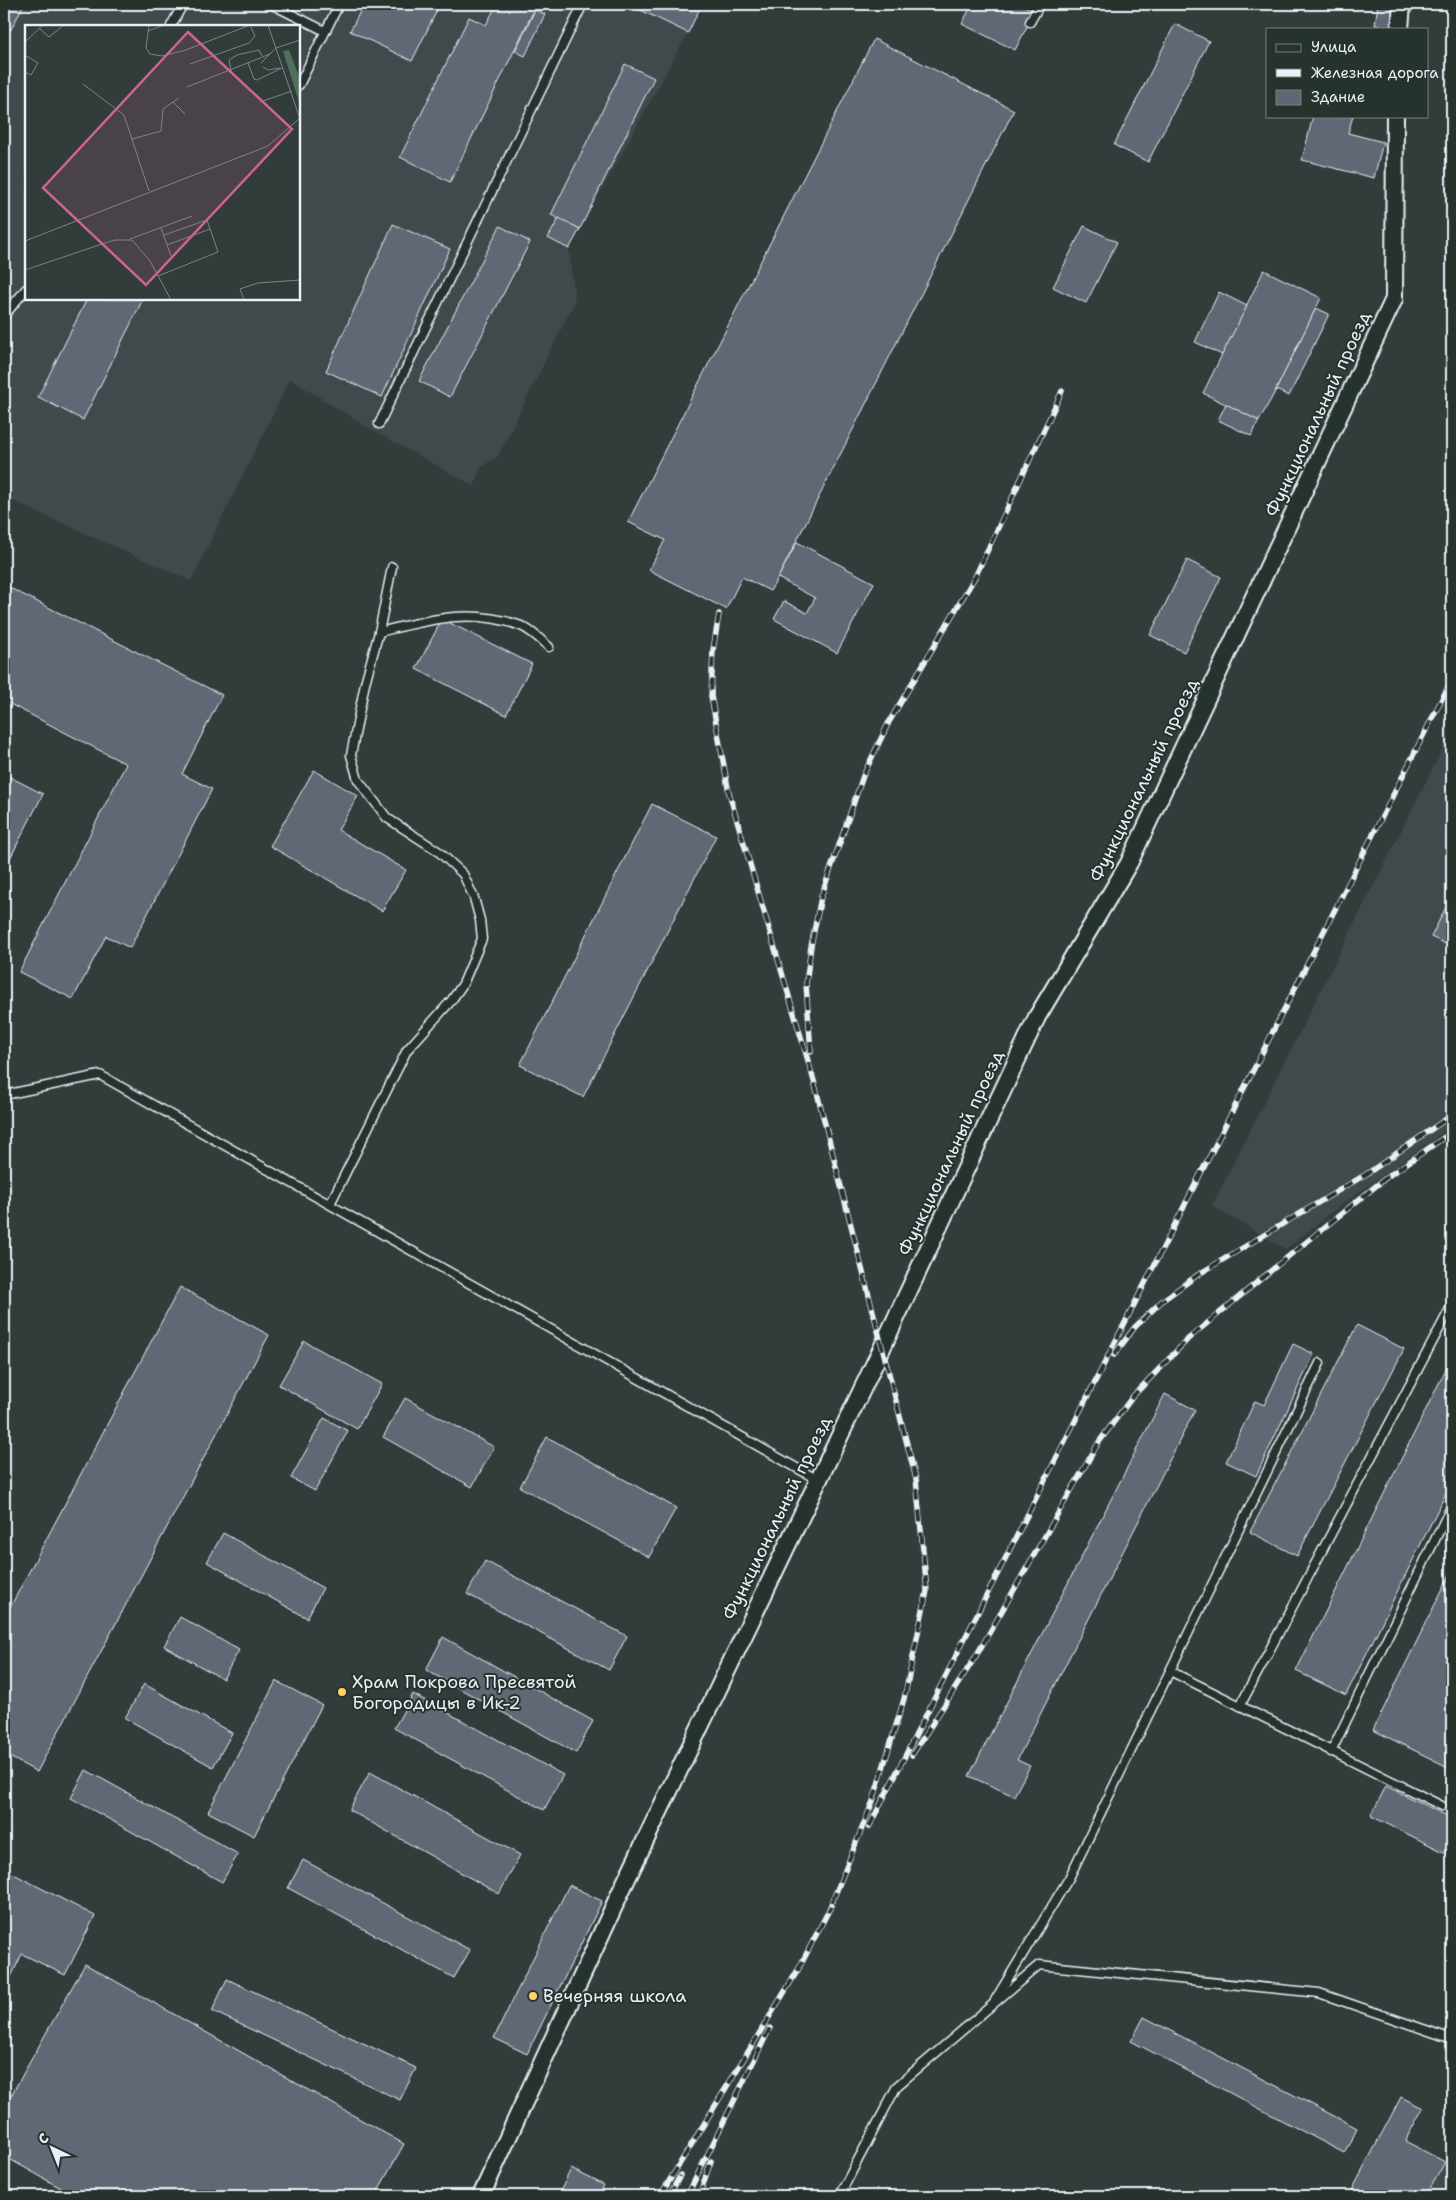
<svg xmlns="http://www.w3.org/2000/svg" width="1456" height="2200" viewBox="0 0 1456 2200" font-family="'Shantell Sans',sans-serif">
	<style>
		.built { fill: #404a4c; fill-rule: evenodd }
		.building { fill: #606774; stroke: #e8f1f8 }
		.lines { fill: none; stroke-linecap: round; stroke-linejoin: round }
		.service-casing { stroke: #e8f1f8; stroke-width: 11 }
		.minor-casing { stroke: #e8f1f8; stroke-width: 20 }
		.service { stroke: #26332d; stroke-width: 8 }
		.minor { stroke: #26332d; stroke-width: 16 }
		.rail-casing { stroke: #e8f1f8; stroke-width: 5.5 }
		.rail { stroke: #26332d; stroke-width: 4; stroke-dasharray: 11; stroke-linecap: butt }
		.poi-dot { fill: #ffd166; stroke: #26332d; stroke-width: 2 }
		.labels { text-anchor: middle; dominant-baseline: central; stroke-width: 4; stroke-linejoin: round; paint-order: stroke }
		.street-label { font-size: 18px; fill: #e8f1f8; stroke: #26332d }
		.poi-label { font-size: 18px; fill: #e8f1f8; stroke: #26332d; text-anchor: start }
		.inset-road { fill: none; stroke: #7b8587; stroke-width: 1 }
		.view { fill: #cf6492; fill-opacity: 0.15; stroke: #cf6492; stroke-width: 2.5 }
		.inset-edge { fill: none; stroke: #e8f1f8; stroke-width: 2.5 }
	</style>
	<rect width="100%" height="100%" fill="#323d3b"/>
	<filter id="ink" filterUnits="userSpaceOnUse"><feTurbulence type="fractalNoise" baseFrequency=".02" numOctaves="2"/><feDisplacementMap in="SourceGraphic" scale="10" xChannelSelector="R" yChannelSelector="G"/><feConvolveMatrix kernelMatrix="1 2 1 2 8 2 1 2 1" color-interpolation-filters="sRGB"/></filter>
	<g filter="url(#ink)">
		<g class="built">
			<path d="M4,4H702L688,33L569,249L575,301L498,456L481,467L474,486L372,430L290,379L191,581L4,497ZM26,26H299V299H26Z"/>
			<polygon points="1452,730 1452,1126 1338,1207 1286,1249 1212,1206"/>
			<polygon points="1452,2149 1452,2196 1426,2196 1445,2162"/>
		</g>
		<g class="building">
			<polygon points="4,4 24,4 4,43"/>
			<polygon points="364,4 440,4 412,61 350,31"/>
			<polygon points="497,4 537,4 450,182 400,157 469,17 486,25"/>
			<polygon points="628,4 702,4 688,33"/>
			<polygon points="972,4 1020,4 1035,11 1015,50 962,24"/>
			<polygon points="1378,4 1394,4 1391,28 1375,25"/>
			<polygon points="535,10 545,14 525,56 515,51"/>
			<polygon points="1175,24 1209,41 1148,162 1114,145"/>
			<polygon points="874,39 1014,110 778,578 770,591 742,577 726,609 649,570 665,540 628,522"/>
			<polygon points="625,64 654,78 580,229 551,215"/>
			<polygon points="1313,116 1353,116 1348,133 1383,142 1374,178 1302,160"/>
			<polygon points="559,218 580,229 569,249 548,238"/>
			<polygon points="393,224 450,249 382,397 326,371"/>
			<polygon points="500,226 530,242 450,397 419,381"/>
			<polygon points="1084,226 1117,242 1086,303 1053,287"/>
			<polygon points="1264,270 1321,298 1276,390 1259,421 1203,393"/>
			<polygon points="1219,292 1247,306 1222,355 1195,342"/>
			<polygon points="87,299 143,299 83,420 38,397"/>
			<polygon points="1316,308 1329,314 1289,396 1276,390"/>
			<polygon points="1226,404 1259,421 1251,436 1218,420"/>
			<polygon points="797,542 874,583 837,653 774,619 784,601 807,613 815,598 778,578"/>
			<polygon points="1187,560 1221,577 1184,652 1150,635"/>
			<polygon points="4,585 222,695 182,774 212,789 130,948 106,936 73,999 19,972 126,764 4,701"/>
			<polygon points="442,619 532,664 506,715 416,669"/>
			<polygon points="314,770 358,796 338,830 406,870 382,911 270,846"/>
			<polygon points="4,774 43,794 4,870"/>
			<polygon points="652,804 716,836 583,1097 520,1065"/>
			<polygon points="1452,895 1452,947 1431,937"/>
			<polygon points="180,1287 269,1335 37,1772 4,1754 4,1619"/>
			<polygon points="1357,1325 1404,1349 1297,1556 1250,1532"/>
			<polygon points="304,1341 382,1384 357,1429 279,1385"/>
			<polygon points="1293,1344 1314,1354 1256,1476 1226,1462 1255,1401 1264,1405"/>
			<polygon points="1452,1357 1452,1481 1346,1695 1296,1671"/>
			<polygon points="1165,1394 1195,1410 1017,1760 1030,1766 1014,1796 969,1776"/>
			<polygon points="405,1398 494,1447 472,1487 383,1437"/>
			<polygon points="324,1418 348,1431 315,1491 291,1478"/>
			<polygon points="547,1437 676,1508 649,1557 520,1487"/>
			<polygon points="223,1533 323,1588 307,1618 207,1562"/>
			<polygon points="485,1561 627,1636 609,1670 467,1594"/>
			<polygon points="1452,1570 1452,1769 1373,1730"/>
			<polygon points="180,1617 239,1650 223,1679 164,1646"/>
			<polygon points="443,1637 593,1721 576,1753 426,1670"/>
			<polygon points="276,1681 322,1705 254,1836 208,1812"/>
			<polygon points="144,1684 232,1733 213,1767 125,1718"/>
			<polygon points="413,1694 563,1775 544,1810 394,1728"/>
			<polygon points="86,1770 238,1854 222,1882 71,1798"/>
			<polygon points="370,1772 520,1855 499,1894 349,1810"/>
			<polygon points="1386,1786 1447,1816 1452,1806 1452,1856 1371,1816"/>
			<polygon points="303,1860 470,1950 454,1978 288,1888"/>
			<polygon points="4,1869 95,1916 65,1975 22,1954 6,1987 4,1986"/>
			<polygon points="569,1885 602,1901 527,2054 494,2038"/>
			<polygon points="85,1964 404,2144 375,2196 75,2196 4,2156 4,2108"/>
			<polygon points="227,1979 416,2068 400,2100 212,2011"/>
			<polygon points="1144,2017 1357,2128 1344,2153 1131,2041"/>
			<polygon points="1401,2097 1423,2108 1405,2141 1445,2162 1426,2196 1349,2196"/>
			<polygon points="571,2169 604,2185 599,2196 558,2196"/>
		</g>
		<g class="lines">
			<g class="service-casing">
				<g id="service">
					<polyline points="271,4 325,31"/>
					<polyline points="1030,22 1040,4"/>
					<polyline points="171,26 183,4"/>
					<polyline points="299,85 339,4"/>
					<polyline points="4,316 26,289"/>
					<polyline points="379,424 583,4"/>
					<path d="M379,632C428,620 471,607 521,626C531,630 541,640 549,647"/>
					<polyline points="4,1095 100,1075 818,1480"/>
					<polyline points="330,1204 407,1050 451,1001 463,984 482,939 480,920 474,898 463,874 438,851 387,818 358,780 351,755 365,683 379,632 392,567"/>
					<polyline points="1170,1671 1442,1806"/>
					<polyline points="1240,1706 1452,1305"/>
					<polyline points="1331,1752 1452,1505"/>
					<polyline points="995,2000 1069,1878 1320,1363"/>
					<polyline points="839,2196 897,2086 1039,1965 1319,1993 1452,2039"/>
				</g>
			</g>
			<g class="minor-casing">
				<g id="minor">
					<polyline points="1400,29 1402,4"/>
					<polyline points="481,2196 621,1891 882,1348 1037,1017 1129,863 1394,299 1395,116"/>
				</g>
			</g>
			<use href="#service" class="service"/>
			<use href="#minor" class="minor"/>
			<g class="rail-casing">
				<g id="rail">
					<polyline points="719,614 713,650 711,696 729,793 814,1081 916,1479 927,1591 904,1699 873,1801 828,1912"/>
					<polyline points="811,1052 806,984 811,946 821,897 863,776 889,722 975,577 1062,391"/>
					<polyline points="1114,1355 1135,1327 1163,1300 1199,1274 1368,1173 1452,1115"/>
					<polyline points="1107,1358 1452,679"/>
					<polyline points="912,1755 976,1656 1099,1442 1133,1396 1188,1339 1279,1264 1387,1177 1452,1132"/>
					<polyline points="869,1827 1105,1362"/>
					<polyline points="660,2196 798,1970 831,1906"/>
					<polyline points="669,2196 680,2176"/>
					<polyline points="687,2196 770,2028"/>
					<polyline points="699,2196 711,2161"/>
					<polyline points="1026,2196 1027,2193"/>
				</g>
			</g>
			<use href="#rail" class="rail"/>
		</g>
	</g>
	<g class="poi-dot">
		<circle cx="342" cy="1692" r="5"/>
		<circle cx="533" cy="1996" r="5"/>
	</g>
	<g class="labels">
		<g class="street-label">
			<text transform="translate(1318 414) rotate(-65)">Функциональный проезд</text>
			<text transform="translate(1144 780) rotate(-64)">Функциональный проезд</text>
			<text transform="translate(951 1153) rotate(-65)">Функциональный проезд</text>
			<text transform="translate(777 1518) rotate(-64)">Функциональный проезд</text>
		</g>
		<g class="poi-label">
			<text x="352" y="1682">Храм Покрова Пресвятой<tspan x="352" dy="21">Богородицы в Ик-2</tspan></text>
			<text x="543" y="1996">Вечерняя школа</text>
		</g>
	</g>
	<g transform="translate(25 25)">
		<rect width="275" height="275" fill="#323d3b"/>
		<path d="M264,25L275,54V80L258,26Z" fill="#4f715c"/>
		<path class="inset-road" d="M124,0L121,23L125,29L137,31L161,25L225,0M243,0L275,94M14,3L24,12L39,0M123,6L139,0M0,17L18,0M251,23L275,15M223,38L229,54L232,55L257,43M236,38L251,23M165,39L224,18L230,11L226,2M238,42L243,45L255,43M206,46L204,35L212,30L234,25L237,31M0,47L6,50L13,38L0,30M58,59L99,90L124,166M162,62L245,29M148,77L160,89M235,77L267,66M107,114L136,106L138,84L154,73M136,203L146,231M105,214L167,191M0,216L243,121L275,93M142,220L185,204M0,245L89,215H107L125,236L146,275M133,251L193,227L182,195L139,210M219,275L215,264L233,258L275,255"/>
		<path class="view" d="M163,7L267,104L121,260L18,163Z"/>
		<rect width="275" height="275" class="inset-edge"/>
	</g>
	<rect width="1456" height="2200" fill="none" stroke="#26332d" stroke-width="20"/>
	<rect x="10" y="10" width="1436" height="2180" fill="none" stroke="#e8f1f8" stroke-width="2" filter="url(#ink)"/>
	<rect x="1266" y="28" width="162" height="90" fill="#26332d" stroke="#747f7e"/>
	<rect x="1276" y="44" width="25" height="8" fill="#26332d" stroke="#747f7e"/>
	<text x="1311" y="52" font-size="15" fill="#e8f1f8">Улица</text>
	<rect x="1276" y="69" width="25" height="8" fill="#e8f1f8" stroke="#747f7e"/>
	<text x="1311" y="78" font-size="15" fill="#e8f1f8">Железная дорога</text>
	<rect x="1276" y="90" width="25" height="15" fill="#606774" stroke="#747f7e"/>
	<text x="1311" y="102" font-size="15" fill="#e8f1f8">Здание</text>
	<g transform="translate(52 2148) rotate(317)" stroke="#26332d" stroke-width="4" paint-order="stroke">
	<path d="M0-4L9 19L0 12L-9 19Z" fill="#e8f1f8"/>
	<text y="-8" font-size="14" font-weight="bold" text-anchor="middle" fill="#e8f1f8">С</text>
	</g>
</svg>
